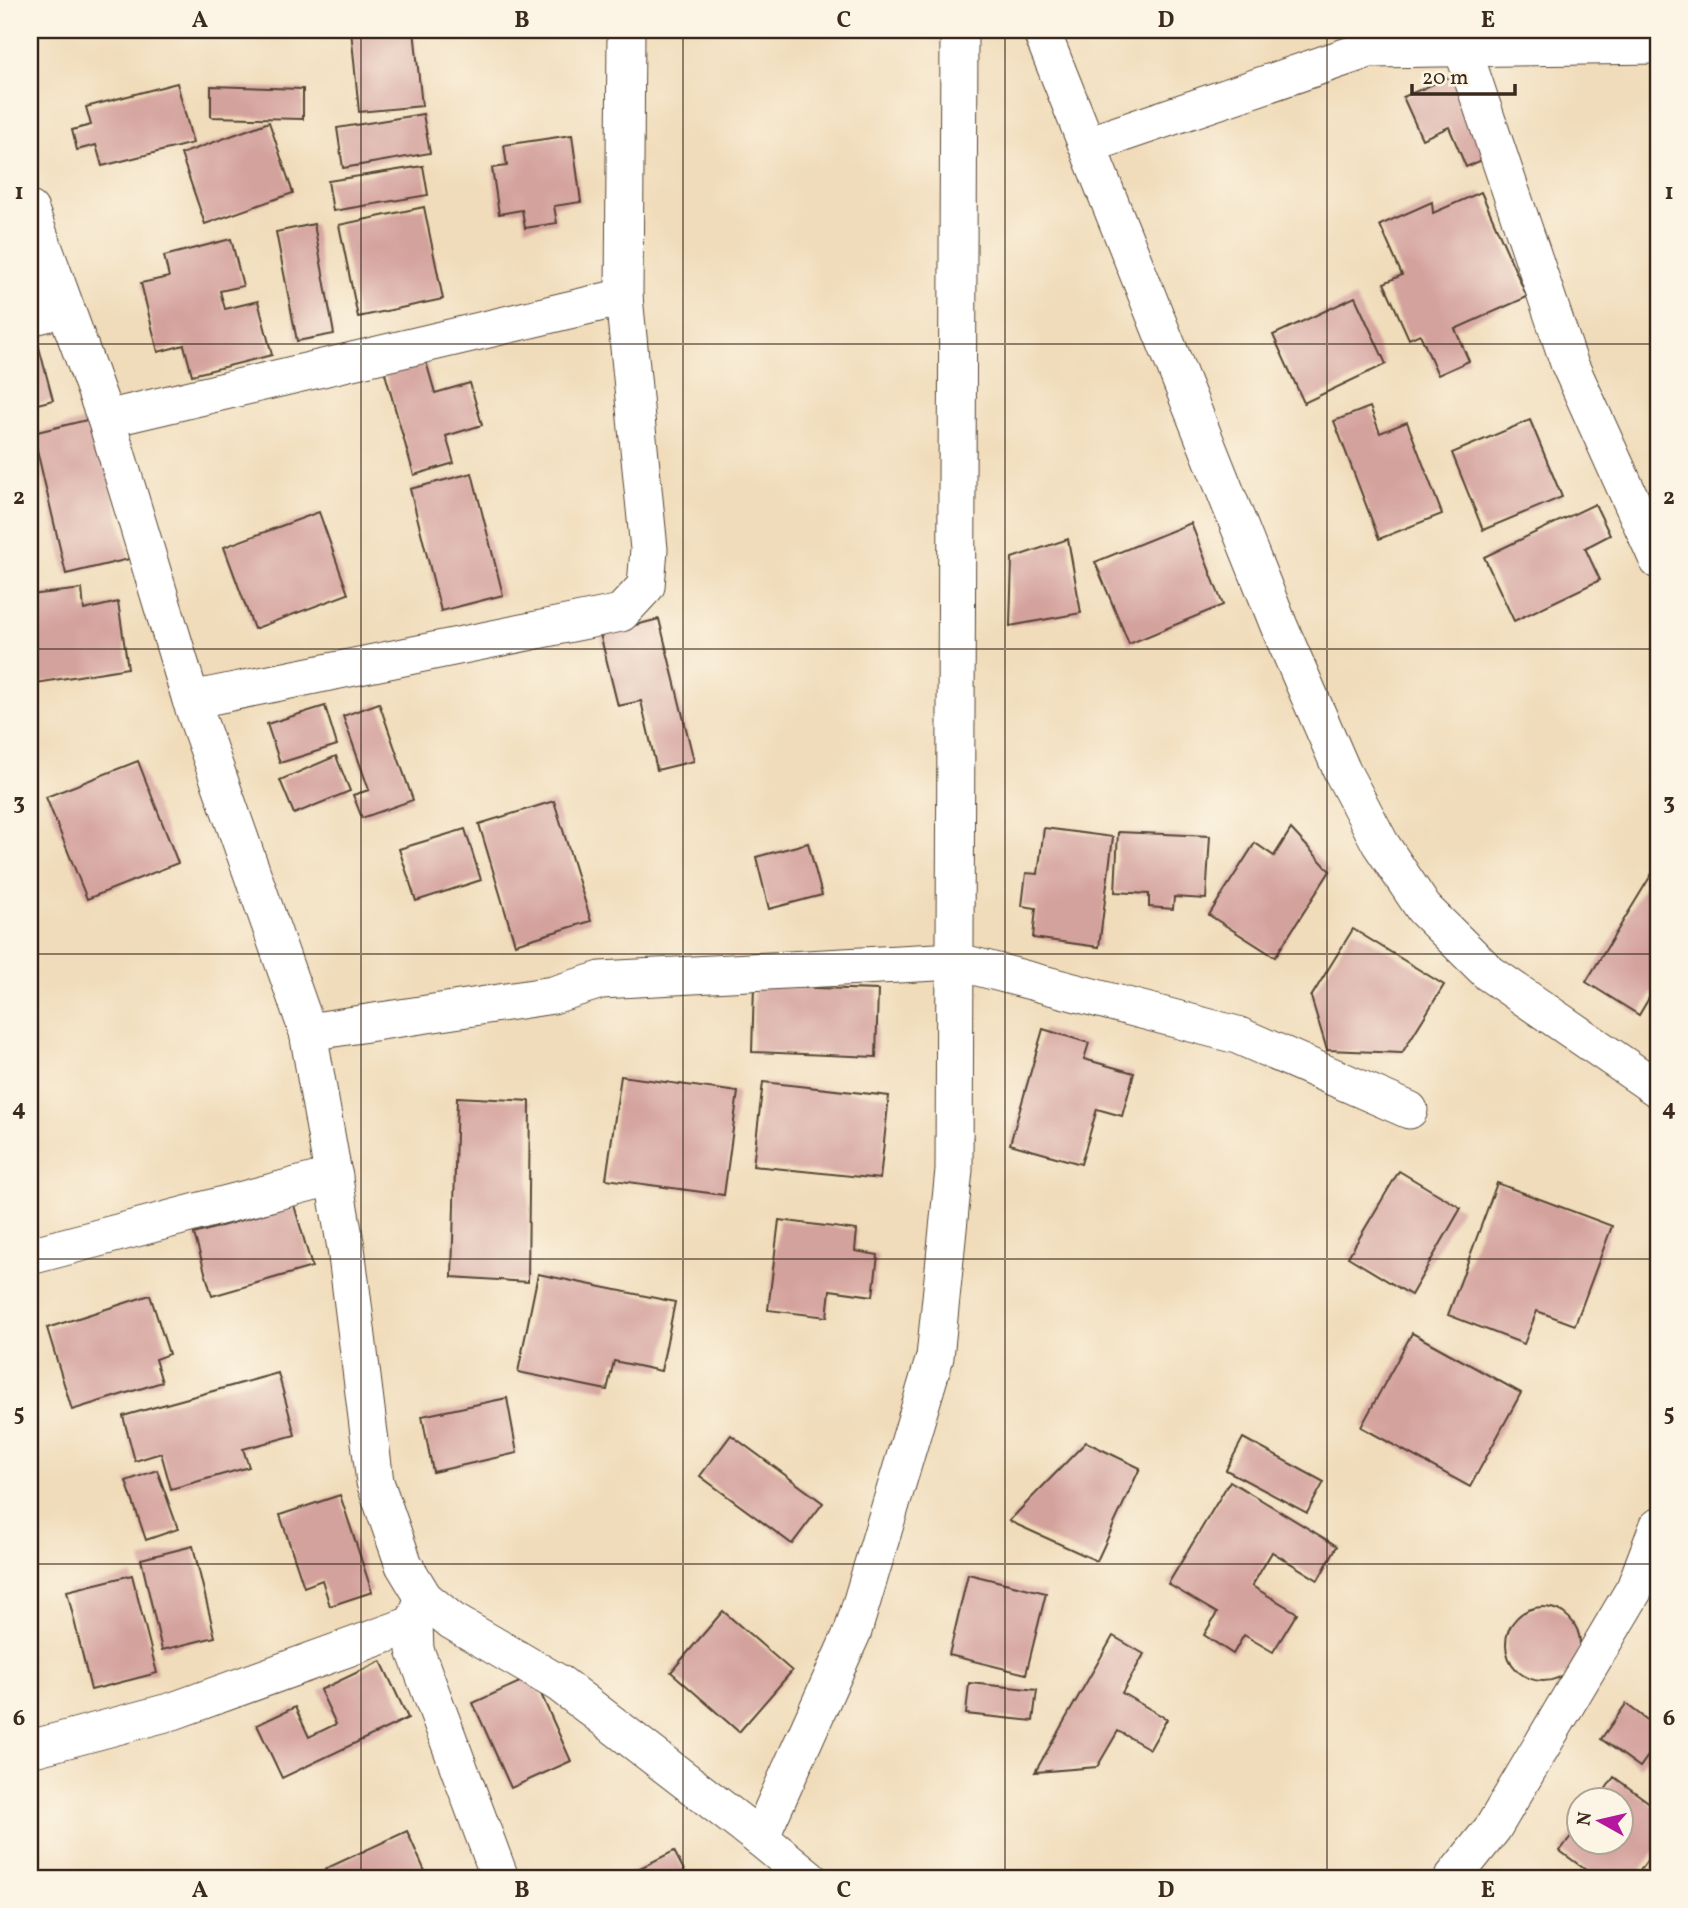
<svg xmlns="http://www.w3.org/2000/svg" width="1688" height="1908" viewBox="0 0 1688 1908" font-family="Vollkorn,serif">
	<style>
		.building { fill: #d4a29d }
		.lines { fill: none; stroke-linecap: round; stroke-linejoin: round }
		.street-casing { stroke: #564535; stroke-width: 39 }
		.street { stroke: #fff; stroke-width: 37 }
		.grid { fill: none; stroke: #3b2a1e; stroke-width: 2; stroke-opacity: 0.55 }
		.neatline { fill: none; stroke: #3b2a1e; stroke-width: 2.5 }
		.grid-label { font-size: 23px; text-anchor: middle; font-weight: bold; fill: #3b2a1e }
	</style>
	<rect width="100%" height="100%" fill="#fcf5e5"/>
	<filter id="ink" filterUnits="userSpaceOnUse"><feTurbulence type="fractalNoise" baseFrequency=".0143" numOctaves="2"/><feDisplacementMap in="SourceGraphic" scale="14" xChannelSelector="R" yChannelSelector="G"/><feConvolveMatrix kernelMatrix="1 2 1 2 8 2 1 2 1" color-interpolation-filters="sRGB"/></filter>
	<filter id="wash" filterUnits="userSpaceOnUse"><feTurbulence type="fractalNoise" baseFrequency=".00686" numOctaves="4" result="noise"/><feDisplacementMap in="SourceGraphic" scale="28" xChannelSelector="R" yChannelSelector="G"/><feGaussianBlur stdDeviation="1.57" result="paint"/><feColorMatrix in="noise" values="0 0 0 0 0 0 0 0 0 0 0 0 0 0 0 0 0 1.4 0 .05"/><feComposite in="paint" operator="in"/></filter>
	<g filter="url(#wash)">
		<rect width="100%" height="100%" fill="#f0dcba"/>
		<g id="blocks">
			<g class="building">
				<polygon points="351,30 414,30 422,106 359,112"/>
				<polygon points="1454,75 1489,157 1466,167 1449,127 1422,139 1403,97"/>
				<polygon points="177,83 193,143 102,166 96,145 77,150 72,130 91,125 86,107"/>
				<polygon points="211,86 303,89 303,119 211,117"/>
				<polygon points="423,114 430,153 343,168 337,128"/>
				<polygon points="269,122 293,193 205,224 181,154"/>
				<polygon points="572,135 581,202 554,206 557,223 525,228 522,210 499,214 492,168 507,166 504,145"/>
				<polygon points="423,166 428,195 333,211 328,181"/>
				<polygon points="1481,192 1527,297 1455,329 1469,361 1438,375 1420,334 1409,339 1384,283 1402,275 1380,225 1432,202 1433,213"/>
				<polygon points="424,207 443,299 358,317 339,225"/>
				<polygon points="314,224 334,334 297,341 276,232"/>
				<polygon points="231,239 243,286 220,291 225,309 258,301 272,355 192,375 184,345 158,352 141,283 169,277 164,256"/>
				<polygon points="1355,297 1386,364 1304,403 1273,335"/>
				<polygon points="37,340 53,400 30,406 30,342"/>
				<polygon points="425,358 435,393 470,383 482,425 446,436 454,463 414,475 384,370"/>
				<polygon points="1370,407 1380,433 1407,422 1442,514 1379,539 1334,421"/>
				<polygon points="95,418 129,559 66,574 33,433"/>
				<polygon points="1530,420 1562,497 1483,530 1452,453"/>
				<polygon points="472,473 503,595 441,611 410,489"/>
				<polygon points="1595,504 1610,535 1585,548 1600,580 1514,621 1484,557"/>
				<polygon points="319,512 348,594 254,629 224,547"/>
				<polygon points="1191,523 1223,605 1129,644 1095,562"/>
				<polygon points="1068,539 1081,613 1010,626 1012,558"/>
				<polygon points="82,589 84,610 118,602 128,668 30,684 30,595"/>
				<polygon points="659,619 694,761 657,770 641,701 618,706 600,634"/>
				<polygon points="379,703 413,800 362,818 353,795 369,790 343,716"/>
				<polygon points="325,706 337,745 280,763 267,724"/>
				<polygon points="336,756 350,791 294,814 280,780"/>
				<polygon points="138,761 178,863 87,899 46,797"/>
				<polygon points="554,801 591,921 515,944 479,824"/>
				<polygon points="1044,828 1113,837 1099,947 1033,938 1036,908 1022,906 1026,873 1038,874"/>
				<polygon points="465,829 481,880 416,901 399,849"/>
				<polygon points="1291,829 1330,871 1275,957 1209,915 1255,843 1274,856"/>
				<polygon points="1118,832 1210,836 1206,899 1174,897 1173,909 1149,907 1149,894 1115,892"/>
				<polygon points="808,843 822,895 769,909 756,857"/>
				<polygon points="1656,867 1658,869 1658,983 1639,1015 1586,982"/>
				<polygon points="1353,929 1444,985 1402,1053 1327,1050 1311,997"/>
				<polygon points="754,986 878,990 876,1057 752,1052"/>
				<polygon points="1043,1029 1089,1043 1084,1059 1134,1073 1122,1116 1097,1109 1081,1164 1010,1144"/>
				<polygon points="621,1076 738,1092 724,1195 606,1179"/>
				<polygon points="763,1082 889,1096 880,1179 753,1166"/>
				<polygon points="457,1097 530,1101 528,1282 452,1277"/>
				<polygon points="1399,1171 1461,1208 1411,1295 1348,1257"/>
				<polygon points="1497,1183 1612,1226 1575,1325 1537,1311 1524,1344 1448,1315"/>
				<polygon points="294,1205 312,1267 212,1296 194,1234"/>
				<polygon points="779,1220 857,1230 855,1251 878,1255 873,1296 830,1290 827,1317 768,1310"/>
				<polygon points="538,1274 675,1302 661,1371 614,1361 607,1390 518,1372"/>
				<polygon points="150,1295 169,1354 155,1359 162,1382 72,1410 47,1328"/>
				<polygon points="1412,1333 1521,1393 1470,1487 1361,1427"/>
				<polygon points="278,1373 295,1435 243,1449 249,1467 171,1489 161,1453 135,1461 123,1416"/>
				<polygon points="507,1398 517,1453 433,1472 422,1416"/>
				<polygon points="731,1435 823,1503 792,1544 700,1476"/>
				<polygon points="1243,1438 1324,1482 1307,1513 1226,1470"/>
				<polygon points="1086,1442 1140,1468 1097,1561 1009,1521"/>
				<polygon points="157,1470 178,1529 146,1540 126,1481"/>
				<polygon points="1230,1481 1337,1546 1318,1580 1272,1552 1252,1586 1297,1613 1273,1652 1244,1635 1233,1654 1204,1635 1217,1613 1168,1584"/>
				<polygon points="340,1495 372,1592 330,1606 322,1580 304,1587 280,1515"/>
				<polygon points="193,1546 215,1637 162,1650 141,1559"/>
				<polygon points="968,1574 1046,1593 1026,1674 949,1655"/>
				<polygon points="132,1575 157,1673 91,1690 67,1591"/>
				<circle cx="1543" cy="1644" r="37"/>
				<polygon points="723,1611 792,1671 739,1732 671,1672"/>
				<polygon points="1113,1636 1144,1654 1122,1693 1167,1719 1150,1749 1118,1731 1097,1767 1035,1772"/>
				<polygon points="381,1661 408,1718 282,1778 257,1725 295,1707 309,1737 336,1724 320,1690"/>
				<polygon points="533,1676 571,1761 511,1788 473,1703"/>
				<polygon points="969,1683 1037,1690 1033,1721 966,1714"/>
				<polygon points="1626,1704 1658,1728 1658,1742 1640,1767 1601,1739"/>
				<polygon points="1614,1777 1658,1809 1658,1846 1634,1878 1597,1878 1560,1851 1580,1824 1580,1842 1622,1842 1622,1800 1598,1800"/>
				<polygon points="407,1831 428,1878 330,1878 325,1869"/>
				<polygon points="674,1851 688,1878 620,1878"/>
				<polygon points="778,1865 790,1878 765,1878"/>
			</g>
		</g>
	</g>
	<g filter="url(#ink)">
		<use href="#blocks" fill-opacity="0" stroke="#564535" stroke-width="2"/>
		<g class="lines">
			<g class="street-casing">
				<g id="street">
					<polyline points="1041,30 1279,626 1342,771 1380,843 1424,909 1489,973 1658,1089"/>
					<polyline points="1462,47 1569,363 1658,560"/>
					<polyline points="1088,145 1369,49 1658,45"/>
					<polyline points="30,210 106,419 191,700 308,1032 346,1248 375,1482 404,1565 424,1598 452,1621 560,1684 760,1838 809,1878"/>
					<polyline points="30,317 65,308"/>
					<polyline points="106,419 624,297"/>
					<polyline points="191,700 621,613 646,586 649,549 624,297 626,30"/>
					<polyline points="308,1032 553,995 601,980 955,961 1237,1035 1409,1110"/>
					<polyline points="30,1256 334,1176"/>
					<polyline points="422,1602 414,1624 415,1650 500,1878"/>
					<polyline points="30,1749 173,1711 414,1624"/>
					<polyline points="760,1838 853,1631 935,1357 954,1170 959,30"/>
					<polyline points="1453,1878 1493,1828 1635,1588 1658,1527"/>
				</g>
			</g>
			<use href="#street" class="street"/>
		</g>
	</g>
	<path class="grid" d="M361,30V1878M683,30V1878M1005,30V1878M1327,30V1878M30,344H1658M30,649H1658M30,954H1658M30,1259H1658M30,1564H1658"/>
	<rect width="1688" height="1908" fill="none" stroke="#fcf5e5" stroke-width="77"/>
	<g transform="translate(1600 1821) rotate(278)"><circle r="33" fill="#fcf5e5" stroke="#afa495" stroke-width="2"/>
	<path d="M0-5L12 26L0 18L-12 26Z" fill="#b5179e"/>
	<text y="-10" font-size="19" font-weight="bold" text-anchor="middle" fill="#3b2a1e">N</text>
	</g>
	<path d="M1412 84v10h103v-10" fill="none" stroke="#3b2a1e" stroke-width="3.5"/>
	<text x="1422" y="84" font-size="21" fill="#3b2a1e" stroke="#fcf5e5" stroke-width="5" paint-order="stroke">20 m</text>
	<rect x="38" y="38" width="1612" height="1832" class="neatline"/>
	<g class="grid-label">
		<text x="200" y="27">A</text>
		<text x="522" y="27">B</text>
		<text x="844" y="27">C</text>
		<text x="1166" y="27">D</text>
		<text x="1488" y="27">E</text>
		<text x="19" y="199">1</text>
		<text x="1669" y="199">1</text>
		<text x="19" y="504">2</text>
		<text x="1669" y="504">2</text>
		<text x="19" y="809">3</text>
		<text x="1669" y="809">3</text>
		<text x="19" y="1115">4</text>
		<text x="1669" y="1115">4</text>
		<text x="19" y="1420">5</text>
		<text x="1669" y="1420">5</text>
		<text x="19" y="1725">6</text>
		<text x="1669" y="1725">6</text>
		<text x="200" y="1897">A</text>
		<text x="522" y="1897">B</text>
		<text x="844" y="1897">C</text>
		<text x="1166" y="1897">D</text>
		<text x="1488" y="1897">E</text>
	</g>
</svg>
